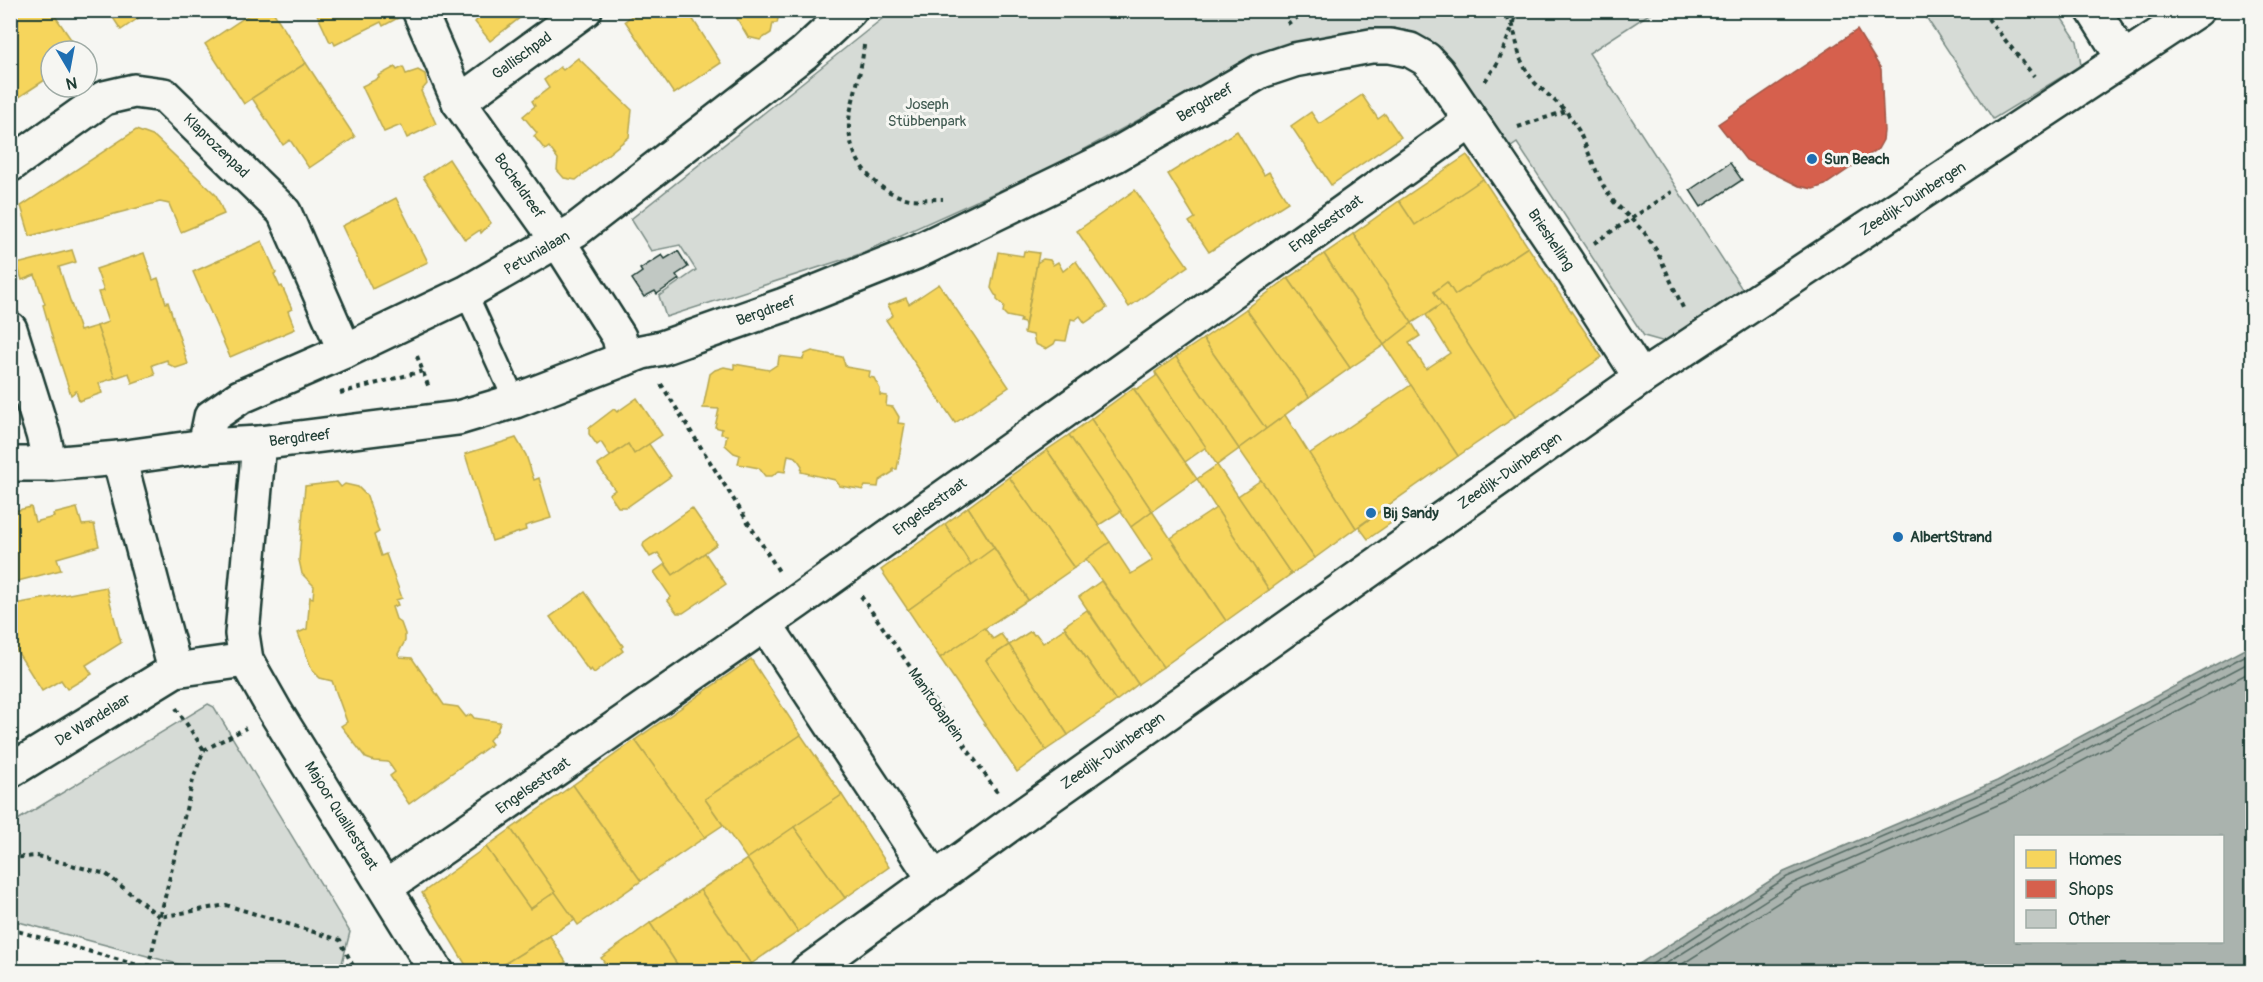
<svg xmlns="http://www.w3.org/2000/svg" width="2263" height="982" viewBox="0 0 2263 982" font-family="Pangolin,sans-serif">
	<style>
		.green { fill: #d6dbd6; stroke: #7a8c85; stroke-width: 1.5 }
		.water { fill: #aab3ae; stroke: #72847d; stroke-width: 1.5; fill-rule: evenodd }
		.homes { fill: #f6d55c; stroke: #b6a750; stroke-width: 1.5 }
		.shops { fill: #d6604d; stroke: #9f5646; stroke-width: 1.5 }
		.lines { fill: none; stroke-linecap: round; stroke-linejoin: round }
		.shore { stroke: #576c65; stroke-width: 1.5 }
		.building { fill: #c1c8c3; stroke: #1f3d34; stroke-width: 1.5 }
		.lane-casing { stroke: #1f3d34; stroke-width: 26 }
		.street-casing { stroke: #1f3d34; stroke-width: 38 }
		.path { stroke: #1f3d34; stroke-width: 4; stroke-dasharray: 4.5 4.5; stroke-linecap: butt }
		.lane { stroke: #f6f6f2; stroke-width: 21 }
		.street { stroke: #f6f6f2; stroke-width: 33 }
		.poi-dot { fill: #1f6fb2; stroke: #f6f6f2; stroke-width: 2 }
		.labels { text-anchor: middle; dominant-baseline: central; stroke-width: 6; stroke-linejoin: round; paint-order: stroke }
		.street-label { font-size: 15px; fill: #1f3d34; stroke: #f6f6f2 }
		.park-label { font-size: 15px; fill: #445d54; stroke: #f6f6f2 }
		.poi-label { font-size: 15px; font-weight: bold; fill: #1f3d34; stroke: #f6f6f2; text-anchor: start }
	</style>
	<rect width="100%" height="100%" fill="#f6f6f2"/>
	<filter id="ink" filterUnits="userSpaceOnUse"><feTurbulence type="fractalNoise" baseFrequency=".0167" numOctaves="2"/><feDisplacementMap in="SourceGraphic" scale="12" xChannelSelector="R" yChannelSelector="G"/><feConvolveMatrix kernelMatrix="1 2 1 2 8 2 1 2 1" color-interpolation-filters="sRGB"/></filter>
	<g filter="url(#ink)">
		<g class="green">
			<polygon points="889,11 1654,11 1589,53 1742,289 1665,342 1644,336 1517,143 1504,152 1441,57 1246,61 1056,165 857,255 666,317 659,296 696,270 680,245 651,251 631,219 883,18"/>
			<polygon points="1922,11 2057,11 2077,41 2081,65 1993,119"/>
			<polygon points="208,704 214,707 350,932 340,971 204,971 15,921 11,912 11,824"/>
		</g>
		<path class="water" d="M2252,645V971H1628L1784,872L1997,781ZM2016,836H2222V942H2016Z"/>
		<g class="homes">
			<polygon points="10,10 51,10 79,51 51,51 51,76 10,103"/>
			<polygon points="108,10 150,10 121,30"/>
			<polygon points="256,10 272,10 306,63 244,104 205,44"/>
			<polygon points="315,10 394,10 398,18 383,26 381,22 335,45 333,41 330,42"/>
			<polygon points="470,10 530,10 490,41 475,22 477,20"/>
			<polygon points="640,10 687,10 721,63 674,94 625,21"/>
			<polygon points="732,10 780,10 777,23 773,23 771,33 760,40 748,37"/>
			<polygon points="578,58 632,110 629,137 576,180 564,178 557,170 558,159 549,147 545,150 534,136 537,133 523,116 535,106 532,101 549,88 544,80 560,67 563,70"/>
			<polygon points="306,63 355,137 309,168 290,140 283,145 252,98"/>
			<polygon points="395,67 397,70 403,67 406,74 418,70 425,74 427,84 421,91 436,124 407,138 401,125 384,132 362,86 379,78 378,76"/>
			<polygon points="1362,95 1378,119 1385,114 1401,137 1331,185 1291,126 1311,112 1319,124"/>
			<polygon points="136,130 155,137 216,195 224,214 181,232 169,204 160,202 30,236 21,206"/>
			<polygon points="1237,131 1264,175 1269,172 1288,202 1209,252 1189,222 1195,218 1168,174"/>
			<polygon points="1467,155 1483,179 1415,225 1399,201"/>
			<polygon points="449,159 491,223 481,233 480,230 465,240 423,177"/>
			<polygon points="1483,179 1528,247 1455,295 1447,282 1434,292 1442,304 1412,323 1353,234 1399,201 1415,225"/>
			<polygon points="1135,190 1188,266 1129,307 1077,231"/>
			<polygon points="396,198 428,262 372,289 342,226"/>
			<polygon points="1353,234 1412,323 1384,345 1324,254"/>
			<polygon points="262,241 276,273 274,274 280,287 282,286 292,309 288,311 295,329 230,357 193,272"/>
			<polygon points="1528,247 1602,357 1515,417 1434,292 1447,282 1455,295"/>
			<polygon points="72,250 76,262 59,267 80,331 97,326 115,378 99,383 102,393 79,401 76,391 71,395 53,340 43,305 45,304 35,275 22,280 17,264"/>
			<polygon points="1024,251 1039,253 1025,326 1024,323 1020,322 1021,319 1007,316 1003,312 1004,306 997,300 997,296 995,295 991,288 998,252 1023,256"/>
			<polygon points="144,253 153,280 158,278 166,303 168,302 188,364 176,368 168,364 167,360 152,365 155,375 132,383 129,373 115,378 97,326 108,322 98,292 104,291 96,269"/>
			<polygon points="1324,254 1384,345 1350,368 1288,278"/>
			<polygon points="1043,259 1050,260 1053,265 1058,262 1063,271 1076,261 1107,308 1085,323 1080,316 1075,320 1071,319 1066,341 1056,340 1054,344 1046,349 1035,344 1033,335 1024,333 1037,263"/>
			<polygon points="1288,278 1350,368 1309,397 1246,309"/>
			<polygon points="939,284 1009,387 955,423 886,320 893,315 888,305 906,298 909,304"/>
			<polygon points="1442,304 1515,417 1458,456 1384,345 1412,323 1420,336 1409,343 1426,369 1450,353 1426,315"/>
			<polygon points="1246,309 1309,397 1266,429 1203,339"/>
			<polygon points="1203,339 1266,429 1239,449 1176,357"/>
			<polygon points="812,351 842,357 846,367 870,371 869,377 874,378 880,389 880,395 887,396 886,406 893,407 899,417 898,423 905,424 897,469 893,469 893,472 879,481 878,487 865,486 863,490 859,489 840,486 835,480 801,472 802,466 796,457 788,455 785,472 779,471 772,476 765,476 759,468 738,464 740,455 734,453 725,445 727,435 721,434 722,429 715,427 719,409 703,408 710,374 715,370 724,367 734,369 734,364 769,370 778,364 779,356 803,359 805,354"/>
			<polygon points="1176,357 1239,449 1217,465 1155,372"/>
			<polygon points="1155,372 1206,447 1185,462 1133,388 1137,389 1156,376"/>
			<polygon points="1411,385 1458,456 1356,528 1309,454"/>
			<polygon points="1133,388 1197,479 1152,511 1091,419"/>
			<polygon points="637,398 662,435 634,454 628,444 610,456 601,442 597,445 589,434 589,428 614,409 617,412"/>
			<polygon points="1285,415 1356,528 1315,558 1239,449"/>
			<polygon points="1091,419 1152,511 1131,527 1069,435"/>
			<polygon points="1069,435 1121,511 1099,525 1047,450"/>
			<polygon points="516,438 526,455 534,480 539,478 551,518 525,526 526,530 492,541 465,454"/>
			<polygon points="628,444 634,454 649,444 671,476 627,507 618,507 609,494 615,490 598,465"/>
			<polygon points="1047,450 1110,542 1074,568 1009,477"/>
			<polygon points="1217,465 1291,574 1269,590 1197,479"/>
			<polygon points="1009,477 1074,568 1028,600 968,507"/>
			<polygon points="1261,480 1315,558 1291,574 1238,496"/>
			<polygon points="337,482 341,487 345,484 358,487 367,496 379,532 374,535 381,556 386,554 402,598 396,600 398,605 392,607 396,619 401,623 405,634 405,641 398,654 400,657 412,658 444,705 458,707 466,717 471,714 474,718 500,722 497,731 489,740 492,744 409,804 390,776 395,772 388,762 374,761 366,758 341,726 347,722 332,681 320,678 312,670 298,633 307,629 310,597 313,598 314,586 302,574 299,560 305,486"/>
			<polygon points="1389,505 1398,518 1368,539 1359,527"/>
			<polygon points="31,507 35,522 54,517 53,514 77,508 82,525 94,524 99,546 57,558 61,570 10,583 10,512"/>
			<polygon points="968,507 994,548 971,565 945,524"/>
			<polygon points="692,508 717,544 673,575 658,553 650,557 643,546 644,542"/>
			<polygon points="1216,508 1269,590 1226,621 1171,538"/>
			<polygon points="1152,511 1226,621 1163,667 1086,559 1110,542 1131,574 1153,560 1131,527"/>
			<polygon points="945,524 971,565 908,610 881,570"/>
			<polygon points="994,548 1028,600 940,658 908,610"/>
			<polygon points="705,553 726,584 683,613 677,613 667,600 671,597 654,572 665,564 673,575"/>
			<polygon points="1101,581 1163,667 1138,684 1079,597"/>
			<polygon points="106,587 121,643 86,665 92,674 67,689 61,680 42,691 10,640 10,607 15,604"/>
			<polygon points="585,592 623,646 621,648 623,651 594,673 591,669 589,671 550,617"/>
			<polygon points="1087,610 1138,684 1116,701 1064,626"/>
			<polygon points="984,628 993,639 1001,634 1009,645 986,660 1046,750 1017,772 940,658"/>
			<polygon points="1065,628 1116,701 1068,735 1009,645 1031,631 1034,635 1036,634 1043,643"/>
			<polygon points="1009,645 1068,735 1046,750 986,660"/>
			<polygon points="751,659 801,735 705,799 723,825 705,837 635,740"/>
			<polygon points="801,735 842,795 747,859 705,799"/>
			<polygon points="635,740 705,837 641,881 573,785"/>
			<polygon points="573,785 641,881 578,925 511,829"/>
			<polygon points="842,795 889,867 845,898 794,827"/>
			<polygon points="794,827 845,898 798,932 747,859"/>
			<polygon points="511,829 555,892 530,909 486,847"/>
			<polygon points="486,847 530,909 555,892 575,920 491,972 470,972 422,893"/>
			<polygon points="747,859 798,932 751,964 700,890"/>
			<polygon points="700,890 751,964 741,972 682,972 650,923"/>
			<polygon points="650,923 682,972 611,972 601,958"/>
			<polygon points="550,936 566,962 556,968 558,972 491,972"/>
		</g>
		<polygon class="shops" points="1857,30 1881,69 1884,131 1883,140 1878,149 1825,185 1813,189 1799,186 1746,160 1718,124"/>
		<g class="lines">
			<g class="shore">
				<polyline points="1640,972 1787,877 2000,786 2252,652"/>
				<polyline points="1653,972 1791,884 2003,793 2252,661"/>
				<polyline points="1670,972 1795,892 2007,801 2252,671"/>
			</g>
		</g>
		<g class="building">
			<polygon points="1730,163 1742,180 1701,207 1690,190"/>
			<polygon points="678,251 688,267 676,275 679,279 657,294 655,291 644,297 632,279 642,272 640,269 662,255 665,259"/>
		</g>
		<g class="lines">
			<g class="lane-casing">
				<polyline id="lane" points="466,293 515,401"/>
			</g>
			<g class="street-casing">
				<g id="street">
					<polyline points="419,10 459,102 558,241 619,337 624,359"/>
					<polyline points="2093,10 2123,58"/>
					<polyline points="459,102 585,10"/>
					<polyline points="10,165 104,98 134,91 164,95 284,212 345,351"/>
					<polyline points="10,329 43,434 50,464"/>
					<polyline points="259,443 242,634 246,660 275,711 437,972"/>
					<polyline points="205,446 211,417 240,397 345,351 466,293 576,230 804,53 850,10"/>
					<polyline points="119,458 175,670"/>
					<polyline points="10,464 50,464 119,458 205,446 259,443 458,418 515,401 642,352 662,348 784,305 916,252 1114,156 1261,71 1294,60 1371,46 1390,46 1410,50 1426,59 1438,72 1566,261 1641,378"/>
					<polyline points="765,624 935,880"/>
					<polyline points="10,771 175,670 246,660"/>
					<polyline points="386,887 797,602 1471,121"/>
					<polyline points="807,972 1016,820 1641,378 2197,10"/>
				</g>
			</g>
			<g class="path">
				<polyline points="1500,10 1513,26 1520,58 1527,72 1535,83 1566,111 1579,131 1602,184 1614,202 1644,232 1657,251 1684,310"/>
				<polyline points="1984,10 1989,20 2034,76"/>
				<polyline points="1514,23 1516,10"/>
				<polyline points="1287,24 1309,10"/>
				<path d="M864,45C862,69 855,90 850,113C843,152 871,192 910,199C921,200 932,199 943,199"/>
				<polyline points="1485,81 1497,64 1513,26 1510,10"/>
				<polyline points="1518,127 1566,111"/>
				<polyline points="1594,243 1672,192"/>
				<polyline points="417,356 429,388"/>
				<polyline points="661,384 780,573"/>
				<polyline points="340,393 423,371"/>
				<polyline points="861,596 997,792"/>
				<polyline points="176,708 204,750"/>
				<polyline points="10,858 37,856 106,874 160,917 226,905 340,940 356,972"/>
				<polyline points="10,929 162,972"/>
				<polyline points="148,968 194,776 204,750 246,728"/>
			</g>
			<use href="#lane" class="lane"/>
			<use href="#street" class="street"/>
		</g>
	</g>
	<g class="poi-dot">
		<circle cx="1812" cy="159" r="6"/>
		<circle cx="1371" cy="513" r="6"/>
		<circle cx="1898" cy="537" r="6"/>
	</g>
	<g class="labels">
		<g class="street-label">
			<text transform="translate(522 56) rotate(-36)">Gallischpad</text>
			<text transform="translate(1205 103) rotate(-30)">Bergdreef</text>
			<text transform="translate(216 146) rotate(44)">Klaprozenpad</text>
			<text transform="translate(519 186) rotate(55)">Bocheldreef</text>
			<text transform="translate(1913 199) rotate(-33)">Zeedijk-Duinbergen</text>
			<text transform="translate(1326 224) rotate(-36)">Engelsestraat</text>
			<text transform="translate(1551 240) rotate(56)">Brieshelling</text>
			<text transform="translate(537 253) rotate(-30)">Petunialaan</text>
			<text transform="translate(766 311) rotate(-20)">Bergdreef</text>
			<text transform="translate(300 438) rotate(-7)">Bergdreef</text>
			<text transform="translate(1510 471) rotate(-35)">Zeedijk-Duinbergen</text>
			<text transform="translate(930 507) rotate(-36)">Engelsestraat</text>
			<text transform="translate(936 705) rotate(55)">Manitobaplein</text>
			<text transform="translate(93 720) rotate(-32)">De Wandelaar</text>
			<text transform="translate(1113 751) rotate(-35)">Zeedijk-Duinbergen</text>
			<text transform="translate(533 786) rotate(-35)">Engelsestraat</text>
			<text transform="translate(341 816) rotate(58)">Majoor Quaillestraat</text>
		</g>
		<g class="park-label">
			<text x="927" y="104">Joseph<tspan x="927" dy="17">Stübbenpark</tspan></text>
		</g>
		<g class="poi-label">
			<text x="1824" y="159">Sun Beach</text>
			<text x="1383" y="513">Bij Sandy</text>
			<text x="1910" y="537">AlbertStrand</text>
		</g>
	</g>
	<rect width="2263" height="982" fill="none" stroke="#f6f6f2" stroke-width="36"/>
	<rect x="18" y="18" width="2227" height="946" fill="none" stroke="#1f3d34" stroke-width="2" filter="url(#ink)"/>
	<rect x="2014" y="835" width="210" height="108" fill="#f6f6f2" stroke="#a0aca6" stroke-width="1.5"/>
	<rect x="2026" y="850" width="30" height="18" fill="#f6d55c" stroke="#a0aca6" stroke-width="1.5"/>
	<text x="2068" y="865" font-size="18" fill="#1f3d34">Homes</text>
	<rect x="2026" y="880" width="30" height="18" fill="#d6604d" stroke="#a0aca6" stroke-width="1.5"/>
	<text x="2068" y="895" font-size="18" fill="#1f3d34">Shops</text>
	<rect x="2026" y="910" width="30" height="18" fill="#c1c8c3" stroke="#a0aca6" stroke-width="1.5"/>
	<text x="2068" y="925" font-size="18" fill="#1f3d34">Other</text>
	<g transform="translate(69 69) rotate(170)"><circle r="28" fill="#f6f6f2" stroke="#a0aca6" stroke-width="1.5"/>
	<path d="M0-4.5L10 22L0 15L-10 22Z" fill="#1f6fb2"/>
	<text y="-9" font-size="16" font-weight="bold" text-anchor="middle" fill="#1f3d34">N</text>
	</g>
</svg>
